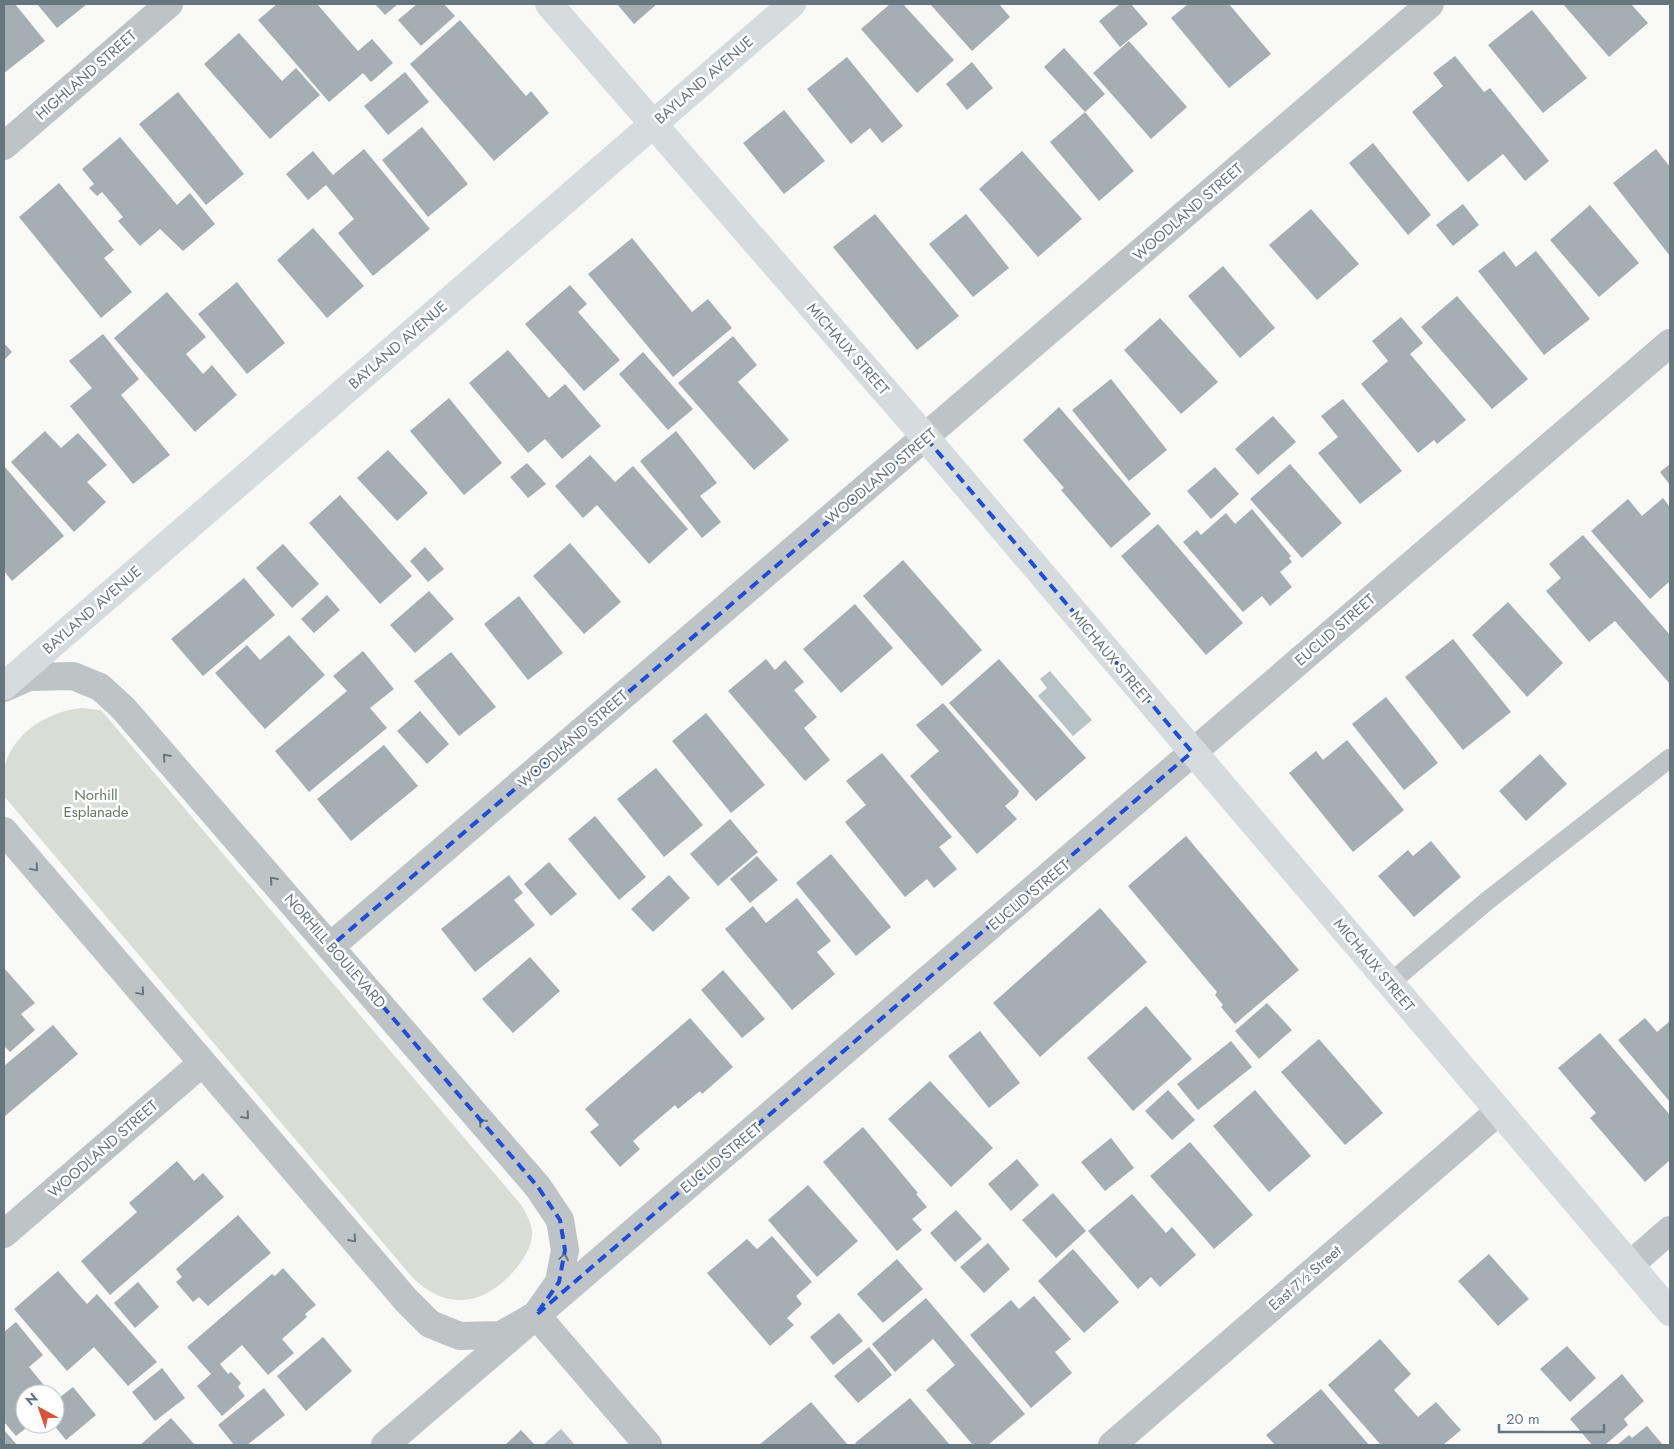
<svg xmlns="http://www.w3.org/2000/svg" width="1674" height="1449" viewBox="0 0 1674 1449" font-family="Jost,sans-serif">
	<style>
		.green { fill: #d9ddd6 }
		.water { fill: #b7c3c7 }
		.building { fill: #a5aeb3 }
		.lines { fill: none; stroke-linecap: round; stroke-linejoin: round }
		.lane { stroke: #bec3c6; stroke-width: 19 }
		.street { stroke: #bec3c6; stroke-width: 28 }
		.secondary { stroke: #d6dbde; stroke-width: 28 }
		.oneway { stroke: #66767f }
		.marked { fill: none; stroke: #1d4ed8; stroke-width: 4; stroke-dasharray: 10 6; stroke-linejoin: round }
		.labels { text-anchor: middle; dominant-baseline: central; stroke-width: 5; stroke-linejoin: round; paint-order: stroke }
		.street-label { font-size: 15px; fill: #66767f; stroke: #fff }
		.park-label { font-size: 15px; fill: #697864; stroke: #fff }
	</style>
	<rect width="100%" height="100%" fill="#f9f9f7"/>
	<path class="green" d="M81,708L101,710L522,1206C527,1216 533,1224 532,1235C531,1249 522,1262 513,1272C482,1307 445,1310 412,1277L4,796C4,788 2,778 4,769C12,733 47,712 81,708Z"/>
	<g class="water">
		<polygon points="1050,671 1092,720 1073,736 1038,696 1047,688 1040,679"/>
		<polygon points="561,1429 575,1445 543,1445"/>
	</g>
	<g class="building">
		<polygon points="4,4 15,4 45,41 4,73"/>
		<polygon points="37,4 87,4 57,28"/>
		<polygon points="277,4 317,4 358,51 372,39 393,63 371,82 363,73 329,102 258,20"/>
		<polygon points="375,4 398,4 385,15"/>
		<polygon points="417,4 444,4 455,16 421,46 398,20"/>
		<polygon points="617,4 657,4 634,24"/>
		<polygon points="890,4 903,4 954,60 917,93 861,29"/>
		<polygon points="930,4 999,4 1010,17 972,51"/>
		<polygon points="1120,4 1131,4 1148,24 1120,47 1099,21"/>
		<polygon points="1188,4 1229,4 1271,54 1229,88 1171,18"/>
		<polygon points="1563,4 1631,4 1648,23 1609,57"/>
		<polygon points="1532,10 1587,78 1543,113 1488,45"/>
		<polygon points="460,20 526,96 531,91 549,113 494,161 410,64"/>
		<polygon points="239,33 282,81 296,68 320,95 270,139 204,64"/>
		<polygon points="1129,41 1187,107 1151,139 1093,73"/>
		<polygon points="1064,48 1105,94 1085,112 1044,67"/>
		<polygon points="1455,56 1484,92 1490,88 1549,161 1525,181 1503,154 1468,182 1412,112 1443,86 1433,73"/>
		<polygon points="847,57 903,126 882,143 870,128 851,144 807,89"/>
		<polygon points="972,62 993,88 967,110 946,84"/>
		<polygon points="405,72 429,102 388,135 364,106"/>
		<polygon points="178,92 244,174 206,205 139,124"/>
		<polygon points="784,110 825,161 784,194 743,143"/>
		<polygon points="1085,112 1134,171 1099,201 1050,142"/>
		<polygon points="422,127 468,184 428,217 382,160"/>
		<polygon points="120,137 177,205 190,193 215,224 183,251 160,229 140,246 118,221 123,217 102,192 97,196 89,188 94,184 82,169"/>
		<polygon points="1373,143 1431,215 1408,235 1349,163"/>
		<polygon points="364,149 430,229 373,276 338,233 354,219 326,185 308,200 286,174 313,151 333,175"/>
		<polygon points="1656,149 1670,167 1670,256 1613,183"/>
		<polygon points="1022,151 1082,219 1038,257 979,189"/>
		<polygon points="59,183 114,250 104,258 132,292 101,318 19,217"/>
		<polygon points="1463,204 1479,225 1453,246 1436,225"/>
		<polygon points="1590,205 1639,263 1599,297 1550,240"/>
		<polygon points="1311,209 1359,264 1317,300 1269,245"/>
		<polygon points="875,214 959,316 917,350 833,247"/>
		<polygon points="966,214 1009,268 973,297 929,244"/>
		<polygon points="313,228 364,286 327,318 277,260"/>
		<polygon points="632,238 692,312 708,299 732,328 673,377 588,274"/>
		<polygon points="1504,251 1516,267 1536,251 1590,319 1544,355 1478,271"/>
		<polygon points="1223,266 1275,328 1240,358 1188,296"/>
		<polygon points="237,282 285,343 247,374 198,314"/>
		<polygon points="570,285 587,304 578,312 620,360 584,391 525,324"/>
		<polygon points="167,292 206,337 186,354 203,374 212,365 237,395 195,432 114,338"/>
		<polygon points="1457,296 1528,379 1492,409 1421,327"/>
		<polygon points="1401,317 1423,343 1410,354 1466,420 1437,444 1434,440 1418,453 1361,384 1388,361 1372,341"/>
		<polygon points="1160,318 1218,382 1181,414 1124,350"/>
		<polygon points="103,334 139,379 121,395 170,455 133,484 70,406 92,388 69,361"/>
		<polygon points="733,336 757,365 738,382 789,440 754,470 678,383"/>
		<polygon points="4,343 12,352 4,360"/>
		<polygon points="508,350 549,398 565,384 601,426 562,459 545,439 528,453 469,383"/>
		<polygon points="643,352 693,409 668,430 619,374"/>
		<polygon points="1111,379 1167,450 1129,481 1072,410"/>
		<polygon points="449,398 502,463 464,495 410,431"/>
		<polygon points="1343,399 1402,471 1360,504 1318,453 1338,437 1321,416"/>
		<polygon points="1059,407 1151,514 1111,548 1061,490 1064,488 1023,440"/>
		<polygon points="1273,416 1296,442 1258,475 1235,449"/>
		<polygon points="45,431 61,448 78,433 107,465 87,482 106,502 74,532 11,462"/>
		<polygon points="676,431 717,483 700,496 721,522 702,538 640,461"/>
		<polygon points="388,450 428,493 397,521 357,478"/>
		<polygon points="590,455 615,482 633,466 688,529 649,564 597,505 583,518 555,486"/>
		<polygon points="527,463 546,484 528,498 510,477"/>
		<polygon points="1290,464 1342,523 1302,558 1250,499"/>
		<polygon points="1670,464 1670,485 1660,472"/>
		<polygon points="4,466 64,536 12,581 4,571"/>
		<polygon points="1215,467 1239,494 1211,519 1187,491"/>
		<polygon points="340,495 412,576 380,604 309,523"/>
		<polygon points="1663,498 1670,507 1670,581 1650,599 1591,531 1628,499 1642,516"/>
		<polygon points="1252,509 1291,556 1289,558 1292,562 1280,572 1292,587 1270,606 1262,596 1243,612 1183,542 1197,530 1201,535 1226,513 1235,524"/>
		<polygon points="1158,524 1243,623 1206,655 1121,556"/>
		<polygon points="1583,535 1670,635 1670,684 1615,621 1589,642 1546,591 1561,578 1549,564"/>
		<polygon points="570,543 621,602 584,634 533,576"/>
		<polygon points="283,544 319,584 292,608 256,568"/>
		<polygon points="425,547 444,569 428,582 410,561"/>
		<polygon points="903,560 982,650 942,686 863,596"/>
		<polygon points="244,578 275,615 203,676 171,639"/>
		<polygon points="429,591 454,619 415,653 390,625"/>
		<polygon points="327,595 340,610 314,633 301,619"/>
		<polygon points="519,596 563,653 528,680 484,624"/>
		<polygon points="1508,602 1563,663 1527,697 1472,635"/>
		<polygon points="855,604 893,648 841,693 803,649"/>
		<polygon points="289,635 325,675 265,729 215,673 247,645 260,660"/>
		<polygon points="1453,639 1511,712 1463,750 1405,677"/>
		<polygon points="363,651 394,689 370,708 387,728 309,792 275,751 347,691 333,676"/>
		<polygon points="451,652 496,707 459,736 414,681"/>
		<polygon points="766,659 775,670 785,660 804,682 794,690 817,717 804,728 830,760 805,781 728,691"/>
		<polygon points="999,659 1086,758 1036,801 949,703"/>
		<polygon points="1386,697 1438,763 1404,790 1352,724"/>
		<polygon points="943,703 1019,791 1017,796 1005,806 1017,819 977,854 910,776 939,751 916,725"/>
		<polygon points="420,711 449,744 427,764 397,731"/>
		<polygon points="706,713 765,785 731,813 672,741"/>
		<polygon points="1347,740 1404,810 1353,852 1289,773 1316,751 1323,760"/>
		<polygon points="384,745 418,786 351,841 317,799"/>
		<polygon points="882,753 952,837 939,847 957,869 934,888 927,879 905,897 845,822 866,805 846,781"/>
		<polygon points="1540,754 1567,784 1526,821 1499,791"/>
		<polygon points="656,768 703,825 664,857 617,799"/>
		<polygon points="595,816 646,877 619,900 568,839"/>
		<polygon points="730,819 758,852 718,886 690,854"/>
		<polygon points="1186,836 1299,970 1235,1024 1221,1007 1223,1005 1215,995 1217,992 1128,886"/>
		<polygon points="1431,841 1461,877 1414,917 1378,876 1408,850 1413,856"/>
		<polygon points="831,854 891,927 856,956 796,883"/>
		<polygon points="757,856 778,880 750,903 730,879"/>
		<polygon points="549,862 577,894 551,916 524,884"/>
		<polygon points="509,875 523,893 514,900 535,925 475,972 441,929"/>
		<polygon points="669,875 690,898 653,932 631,909"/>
		<polygon points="797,898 831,941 817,952 835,974 792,1010 725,929 753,906 766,923"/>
		<polygon points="1100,908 1147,962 1040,1057 993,1003"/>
		<polygon points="530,957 560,991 513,1033 482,999"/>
		<polygon points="4,968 35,1003 21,1014 35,1030 10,1052 4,1046"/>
		<polygon points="723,970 765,1019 742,1038 701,990"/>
		<polygon points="1267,1003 1292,1030 1259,1059 1235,1031"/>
		<polygon points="1146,1006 1192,1059 1133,1111 1087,1058"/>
		<polygon points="690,1018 733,1067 702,1094 700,1091 678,1109 675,1105 633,1141 640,1149 620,1167 590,1132 599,1125 585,1109"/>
		<polygon points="1645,1018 1657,1032 1670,1021 1670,1102 1618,1040"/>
		<polygon points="53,1025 78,1054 4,1117 4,1066"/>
		<polygon points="980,1031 1020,1083 989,1108 948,1056"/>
		<polygon points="1600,1033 1670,1115 1670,1160 1645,1182 1590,1118 1596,1113 1558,1068"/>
		<polygon points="1319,1039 1383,1113 1345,1145 1281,1072"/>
		<polygon points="1231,1041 1252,1067 1198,1110 1177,1084"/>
		<polygon points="930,1081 993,1148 951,1187 888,1119"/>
		<polygon points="1168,1090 1195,1120 1172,1140 1145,1111"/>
		<polygon points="1255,1090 1311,1156 1269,1192 1213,1126"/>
		<polygon points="863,1127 918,1193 916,1194 927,1207 912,1219 922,1230 897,1251 823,1162"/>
		<polygon points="1111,1138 1134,1168 1105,1191 1081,1162"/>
		<polygon points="1190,1142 1253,1215 1214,1249 1150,1176"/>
		<polygon points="1017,1159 1039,1185 1011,1211 988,1184"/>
		<polygon points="177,1161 194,1181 203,1173 224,1197 110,1295 81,1261 137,1212 129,1203"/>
		<polygon points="808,1185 858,1241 817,1277 768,1220"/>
		<polygon points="1053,1193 1086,1231 1056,1258 1022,1220"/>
		<polygon points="1132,1194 1166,1233 1172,1227 1196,1255 1160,1287 1151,1277 1138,1289 1088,1231"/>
		<polygon points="956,1210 982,1239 955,1262 930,1233"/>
		<polygon points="238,1215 271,1253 208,1306 199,1297 193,1302 176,1282 182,1277 176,1269"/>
		<polygon points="772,1236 812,1282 796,1296 802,1304 787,1318 794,1325 770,1346 707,1273 747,1239 757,1249"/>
		<polygon points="988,1243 1010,1269 984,1293 960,1267"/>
		<polygon points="1073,1249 1119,1302 1084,1333 1038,1281"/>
		<polygon points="1489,1254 1529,1299 1498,1326 1458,1281"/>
		<polygon points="897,1259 923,1289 883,1323 857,1294"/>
		<polygon points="283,1268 316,1305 305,1314 307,1317 282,1339 294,1353 268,1375 242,1345 220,1364 228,1374 231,1372 241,1383 238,1387 245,1396 222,1416 197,1386 211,1374 187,1347 272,1274 275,1276"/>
		<polygon points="58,1271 87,1304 97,1294 157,1362 128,1386 94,1347 67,1371 14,1309"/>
		<polygon points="138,1282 159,1307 135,1328 114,1303"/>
		<polygon points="1034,1296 1071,1339 1055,1352 1072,1373 1031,1408 970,1335 1011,1300 1019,1309"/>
		<polygon points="926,1298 1025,1414 988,1445 973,1445 926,1390 955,1365 933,1339 895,1372 872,1344"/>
		<polygon points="839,1313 863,1341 833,1365 810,1337"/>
		<polygon points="16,1322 43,1355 29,1367 51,1394 25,1394 25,1424 31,1424 16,1436 4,1422 4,1332"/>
		<polygon points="323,1337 352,1371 306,1411 277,1376"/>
		<polygon points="1380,1339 1411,1374 1394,1390 1418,1417 1436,1402 1461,1430 1443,1445 1381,1445 1328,1385"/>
		<polygon points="1567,1346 1596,1378 1570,1402 1540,1369"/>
		<polygon points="869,1347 892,1375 858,1403 834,1376"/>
		<polygon points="162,1368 185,1398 155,1421 132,1392"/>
		<polygon points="1622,1374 1644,1401 1624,1419 1628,1425 1605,1445 1592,1445 1570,1419"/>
		<polygon points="73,1387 96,1415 66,1440 53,1424 55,1424 55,1401"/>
		<polygon points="264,1388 285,1415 247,1445 234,1445 218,1425"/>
		<polygon points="1321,1389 1369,1445 1275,1445 1266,1435"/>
		<polygon points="910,1398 950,1445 857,1445 855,1443"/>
		<polygon points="811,1402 848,1445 759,1445"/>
		<polygon points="171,1418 195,1445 140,1445"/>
		<polygon points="1647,1426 1663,1445 1617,1445 1629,1435 1632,1438"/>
		<polygon points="521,1430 535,1445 505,1445"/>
		<polygon points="5,1431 17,1445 4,1445"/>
	</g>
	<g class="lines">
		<polyline class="lane" points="1390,983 1487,901 1670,758"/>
		<g class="street">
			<polyline points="4,146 169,4"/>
			<polyline points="4,688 29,677 73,676 100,687 123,708 538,1187 560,1220 565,1250 559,1282 536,1315 501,1335 460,1336 430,1324 406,1300 4,831"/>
			<polyline points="331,946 1430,4"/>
			<polyline points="4,1234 202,1063"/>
			<polyline points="1630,1265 1670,1230"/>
			<polyline points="536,1315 648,1445"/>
			<polyline points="385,1445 1670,343"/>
			<polyline points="1112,1445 1498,1112"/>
		</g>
		<g class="secondary">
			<polyline points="549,4 926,438 1670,1312"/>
			<polyline points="4,686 792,4"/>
		</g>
	</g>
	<defs><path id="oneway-chevron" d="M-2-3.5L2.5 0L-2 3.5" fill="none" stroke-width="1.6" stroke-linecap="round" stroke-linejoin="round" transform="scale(1.25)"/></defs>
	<g class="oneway">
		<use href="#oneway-chevron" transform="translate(166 757) rotate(-131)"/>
		<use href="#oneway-chevron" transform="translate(35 868) rotate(50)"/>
		<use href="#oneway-chevron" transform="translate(273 880) rotate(-131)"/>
		<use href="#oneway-chevron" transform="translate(141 992) rotate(50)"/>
		<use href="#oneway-chevron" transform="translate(246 1116) rotate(49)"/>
		<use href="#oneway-chevron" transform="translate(482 1122) rotate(-131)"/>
		<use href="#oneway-chevron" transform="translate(353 1239) rotate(49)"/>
		<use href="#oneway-chevron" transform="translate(564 1257) rotate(-82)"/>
	</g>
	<path class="marked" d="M926,438L1192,752L536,1315L559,1282L565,1250L560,1220L538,1187L331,946Z"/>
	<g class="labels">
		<g class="street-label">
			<text transform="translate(86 75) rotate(-41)">HIGHLAND STREET</text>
			<text transform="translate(704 80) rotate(-41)">BAYLAND AVENUE</text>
			<text transform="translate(1188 212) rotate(-41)">WOODLAND STREET</text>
			<text transform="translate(398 345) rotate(-41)">BAYLAND AVENUE</text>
			<text transform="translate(848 349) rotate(49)">MICHAUX STREET</text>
			<text transform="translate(881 476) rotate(-40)">WOODLAND STREET</text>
			<text transform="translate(92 610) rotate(-41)">BAYLAND AVENUE</text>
			<text transform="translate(1335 630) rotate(-41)">EUCLID STREET</text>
			<text transform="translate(1111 657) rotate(50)">MICHAUX STREET</text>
			<text transform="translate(573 739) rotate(-41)">WOODLAND STREET</text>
			<text transform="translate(1029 895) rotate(-40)">EUCLID STREET</text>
			<text transform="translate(335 951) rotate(49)">NORHILL BOULEVARD</text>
			<text transform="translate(1374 965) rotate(50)">MICHAUX STREET</text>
			<text transform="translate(103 1149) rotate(-41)">WOODLAND STREET</text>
			<text transform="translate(721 1158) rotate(-40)">EUCLID STREET</text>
			<text transform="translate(1305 1278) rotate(-41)">East 7½ Street</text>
		</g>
		<g class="park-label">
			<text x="96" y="795">Norhill<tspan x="96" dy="17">Esplanade</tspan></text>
		</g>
	</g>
	<rect width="1674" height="1449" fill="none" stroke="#66767f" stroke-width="10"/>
	<g transform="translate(40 1409) rotate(320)"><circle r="24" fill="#ffffff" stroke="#c2c8cc"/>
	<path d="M0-4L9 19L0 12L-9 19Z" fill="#d75538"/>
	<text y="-8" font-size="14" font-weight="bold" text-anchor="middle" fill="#66767f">N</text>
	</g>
	<path d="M1499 1424v8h105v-8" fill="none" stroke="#66767f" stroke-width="2.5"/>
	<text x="1506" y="1424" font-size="15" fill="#66767f" stroke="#ffffff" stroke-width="4" paint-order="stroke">20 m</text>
</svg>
